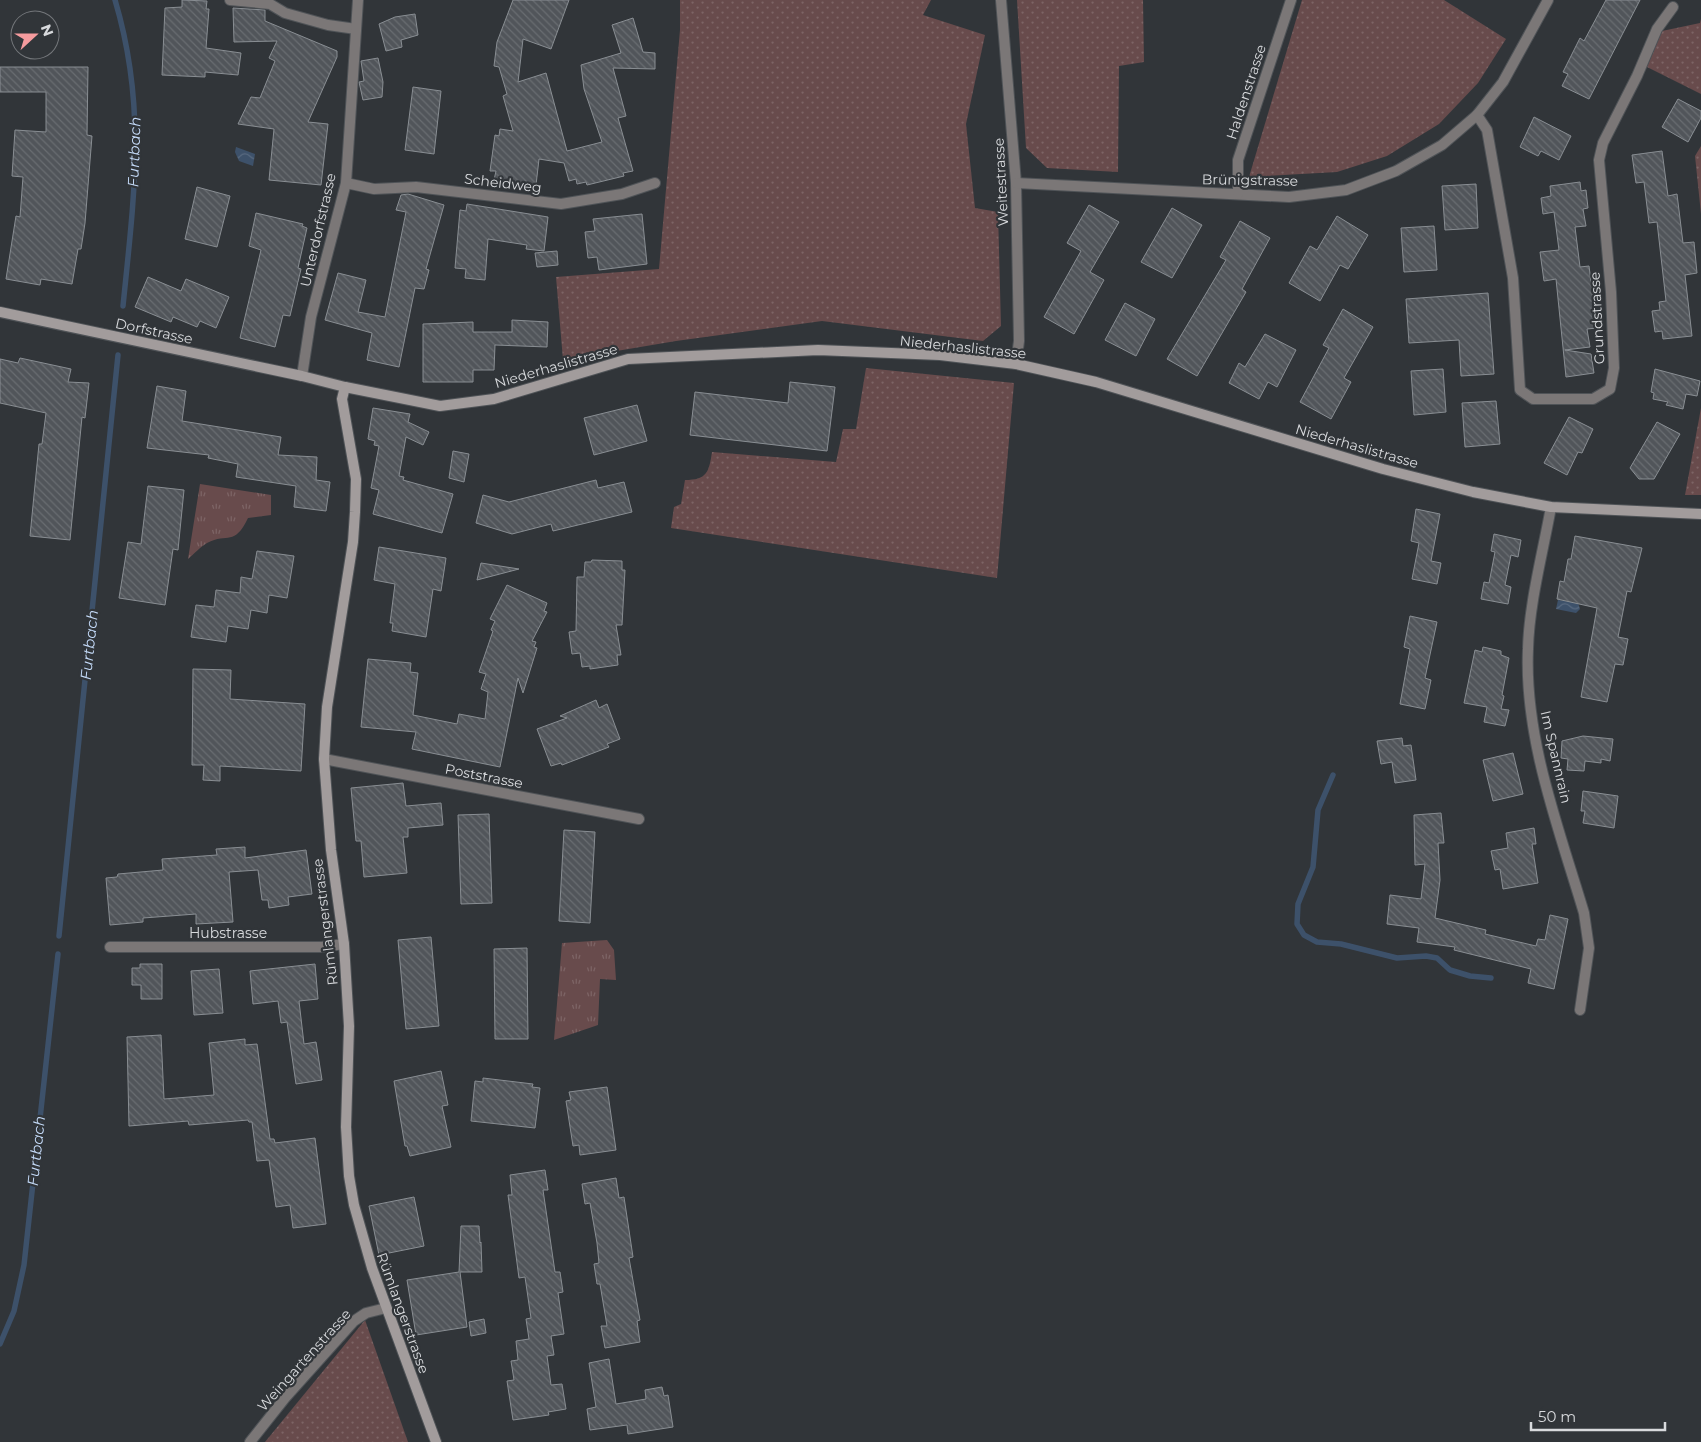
<svg xmlns="http://www.w3.org/2000/svg" width="1701" height="1442" viewBox="0 0 1701 1442" font-family="Montserrat,sans-serif">
	<style>
		.grass { fill: url(#grass-dots) }
		.park { fill: url(#park-tufts) }
		.water { fill: url(#water-waves) }
		.lines { fill: none; stroke-linecap: round; stroke-linejoin: round }
		.stream { stroke: #3d516a; stroke-width: 5.5 }
		.building { fill: url(#building-back-hatch); stroke: #898e93 }
		.street-casing { stroke: #4f5357; stroke-width: 12 }
		.secondary-casing { stroke: #4f5357; stroke-width: 12 }
		.street { stroke: #7b7777; stroke-width: 10 }
		.secondary { stroke: #a29c9c; stroke-width: 10 }
		.labels { text-anchor: middle; dominant-baseline: central; stroke-width: 4.5; stroke-linejoin: round; paint-order: stroke }
		.street-label { font-size: 14px; fill: #d8dadd; stroke: #313539 }
		.water-label { font-size: 15px; font-style: italic; fill: #c4daf8; stroke: #313539 }
	</style>
	<defs>
		<pattern id="grass-dots" width="8" height="8" patternUnits="userSpaceOnUse" patternTransform="scale(1.25)"><rect width="8" height="8" fill="#684b4c"/><path d="M2 2h.1M6 6h.1" fill="none" stroke="#7d6465" stroke-width="1.8" stroke-linecap="round"/></pattern>
		<pattern id="park-tufts" width="24" height="20" patternUnits="userSpaceOnUse" patternTransform="scale(1.25)"><rect width="24" height="20" fill="#684b4c"/><path d="M3 7l-1-3M5 7V3M7 7l1-3M15 17l-1-3M17 17v-4M19 17l1-3" fill="none" stroke="#7d6465"/></pattern>
		<pattern id="water-waves" width="16" height="10" patternUnits="userSpaceOnUse" patternTransform="scale(1.25)"><rect width="16" height="10" fill="#3d516a"/><path d="M0 5q4-4 8 0t8 0" fill="none" stroke="#58697f"/></pattern>
		<pattern id="building-back-hatch" width="6" height="6" patternUnits="userSpaceOnUse" patternTransform="scale(1.25)"><rect width="6" height="6" fill="#51555a"/><path d="M-1 5l2 2M0 0l6 6M5-1l2 2" fill="none" stroke="#696d71"/></pattern>
	</defs>
	<rect width="100%" height="100%" fill="#313539"/>
	<g class="grass">
		<polygon points="680,0 931,0 923,15 985,35 966,124 975,208 998,212 1001,326 983,341 822,321 676,341 563,360 556,277 659,269 680,30"/>
		<polygon points="1017,0 1143,0 1144,62 1119,66 1118,172 1047,168 1026,148"/>
		<polygon points="1302,0 1444,0 1506,39 1478,83 1439,124 1387,156 1337,172 1249,177"/>
		<polygon points="1701,19 1701,94 1647,67 1662,31 1700,23"/>
		<polygon points="1701,146 1701,214 1695,156"/>
		<path d="M866,368L1014,383L997,578L671,528L674,507L681,504L685,480C707,480 709,472 712,452L836,462L843,429H856Z"/>
		<polygon points="1701,408 1701,495 1685,495"/>
		<polygon points="365,1320 408,1442 265,1442"/>
	</g>
	<g class="park">
		<path d="M200,484L271,495V515L248,518C234,547 228,532 207,543C200,547 194,554 188,559Z"/>
		<polygon points="607,940 614,950 616,980 600,979 598,1025 554,1040 562,943"/>
	</g>
	<g class="water">
		<polygon points="236,147 255,154 253,166 239,161 235,152"/>
		<polygon points="1558,600 1578,603 1580,609 1576,613 1556,609"/>
	</g>
	<g class="lines">
		<g class="stream">
			<path d="M115,0C147,107 134,197 123,306"/>
			<polyline points="1333,775 1318,810 1313,867 1298,904 1297,924 1304,935 1317,942 1341,944 1397,958 1426,956 1437,958 1450,970 1470,976 1491,978"/>
			<polyline points="59,936 118,355"/>
			<polyline points="0,1344 14,1311 24,1265 58,954"/>
		</g>
	</g>
	<g class="building">
		<polygon points="182,0 207,1 206,9 209,9 206,48 241,53 238,75 205,72 205,77 162,75 165,8 182,7"/>
		<polygon points="513,0 569,0 551,49 523,39 518,82 546,73 567,151 602,142 584,89 581,65 621,53 612,25 633,18 643,52 655,53 655,69 613,68 626,116 618,118 633,171 623,173 624,176 587,185 586,182 577,184 576,179 569,181 564,163 539,159 536,185 494,180 496,171 490,171 495,135 499,136 500,129 513,131 503,96 507,94 499,67 494,66 497,42"/>
		<polygon points="1606,0 1640,0 1589,99 1562,86 1568,74 1563,72 1580,38 1584,41"/>
		<polygon points="233,8 265,10 265,21 337,51 337,57 308,122 328,124 321,185 269,180 274,129 238,124 251,97 260,98 275,61 269,58 277,41 234,42"/>
		<polygon points="415,14 418,35 401,40 402,47 386,51 379,24 395,17"/>
		<polygon points="378,58 383,82 382,97 363,100 359,82 364,81 361,61"/>
		<polygon points="0,67 88,67 87,135 92,136 85,223 81,249 78,249 72,284 41,279 40,285 6,279 16,216 20,217 23,177 12,176 15,130 46,132 46,92 0,92"/>
		<polygon points="413,87 441,91 434,154 405,150"/>
		<polygon points="1678,99 1701,111 1701,118 1688,142 1662,127"/>
		<polygon points="1534,117 1571,136 1559,160 1541,151 1538,156 1520,147"/>
		<polygon points="1662,151 1668,196 1677,194 1683,243 1694,242 1697,273 1685,275 1692,336 1663,339 1662,331 1655,332 1652,311 1660,310 1659,302 1666,301 1657,222 1649,223 1644,182 1636,183 1632,155"/>
		<polygon points="1580,182 1581,191 1586,190 1588,208 1583,209 1586,226 1575,227 1580,267 1589,266 1597,328 1587,329 1590,347 1565,350 1591,354 1594,373 1566,377 1556,279 1544,281 1540,252 1559,250 1554,212 1543,214 1541,198 1551,196 1550,186"/>
		<polygon points="1476,184 1478,228 1445,230 1442,186"/>
		<polygon points="197,187 230,196 217,247 185,239"/>
		<polygon points="408,194 444,205 426,269 429,270 424,289 415,288 399,367 367,360 372,333 325,320 338,273 366,280 358,312 385,317 406,212 396,210 401,195"/>
		<polygon points="467,204 548,217 544,251 526,249 527,245 488,239 485,280 465,278 466,269 455,268 460,210 466,211"/>
		<polygon points="1089,205 1119,222 1090,272 1104,280 1074,334 1044,317 1081,251 1067,243"/>
		<polygon points="1172,208 1202,225 1172,278 1141,262"/>
		<polygon points="256,213 303,224 302,226 307,228 298,268 301,269 290,316 283,315 275,347 240,338 261,250 249,246"/>
		<polygon points="642,214 647,264 599,270 597,257 588,258 585,232 595,231 593,219"/>
		<polygon points="1337,216 1368,235 1348,269 1340,265 1320,301 1289,283 1310,246 1317,250"/>
		<polygon points="1240,221 1270,238 1242,289 1246,292 1197,376 1167,359 1226,260 1220,257"/>
		<polygon points="1434,226 1437,270 1404,272 1401,228"/>
		<polygon points="557,251 558,265 537,267 535,253"/>
		<polygon points="148,277 181,291 186,279 229,297 216,328 200,321 197,327 173,317 171,322 135,307"/>
		<polygon points="1488,293 1494,374 1461,376 1459,340 1409,343 1406,299"/>
		<polygon points="1125,303 1155,319 1136,356 1105,340"/>
		<polygon points="1343,309 1373,327 1344,378 1351,382 1331,419 1300,402 1329,348 1323,345"/>
		<polygon points="512,320 548,322 547,347 495,345 494,370 473,370 473,382 423,382 423,324 473,322 473,332 512,332"/>
		<polygon points="1265,334 1296,350 1277,387 1268,382 1259,399 1229,383 1239,363 1245,367"/>
		<polygon points="20,358 71,369 68,382 89,383 85,418 82,417 70,540 30,536 39,444 42,444 46,413 0,403 0,359 18,363"/>
		<polygon points="1443,369 1446,412 1414,415 1411,371"/>
		<polygon points="1655,369 1700,381 1697,396 1686,394 1683,409 1666,405 1668,402 1653,399 1654,393 1651,392"/>
		<polygon points="790,382 835,387 827,451 690,435 695,392 788,403"/>
		<polygon points="157,386 186,391 182,421 281,437 278,455 317,457 316,480 330,482 326,511 294,507 296,486 236,477 238,464 208,458 209,455 147,448"/>
		<polygon points="1496,401 1500,444 1465,447 1462,403"/>
		<polygon points="637,405 647,441 594,455 584,418"/>
		<polygon points="373,408 410,414 408,422 429,432 423,445 406,437 399,476 404,477 403,480 453,494 442,533 373,514 379,490 371,488 379,446 374,445 375,441 368,439"/>
		<polygon points="1569,417 1593,429 1582,453 1578,452 1567,475 1544,463"/>
		<polygon points="1657,422 1680,434 1654,479 1639,479 1630,468"/>
		<polygon points="453,451 469,454 464,482 449,478"/>
		<polygon points="596,480 598,488 624,482 632,512 553,531 551,524 512,534 476,523 483,495 509,502"/>
		<polygon points="148,486 184,490 178,550 173,549 165,605 119,598 128,542 141,544"/>
		<polygon points="1416,509 1440,514 1431,561 1441,563 1437,584 1412,579 1419,543 1411,541"/>
		<polygon points="1494,534 1521,540 1518,557 1511,555 1505,585 1511,587 1508,604 1481,599 1484,582 1489,583 1495,552 1491,551"/>
		<polygon points="1575,536 1642,548 1631,592 1627,591 1618,637 1628,639 1623,665 1615,664 1607,702 1581,697 1597,608 1557,599 1560,581 1564,582 1568,559 1571,559"/>
		<polygon points="379,547 446,558 441,591 433,589 426,637 392,631 393,623 390,623 395,584 374,580"/>
		<polygon points="257,551 294,556 287,598 269,595 267,613 251,610 248,629 228,626 226,642 191,637 196,605 214,607 216,590 240,593 241,577 252,579"/>
		<polygon points="592,560 622,561 622,570 625,570 622,625 616,625 621,655 617,655 618,665 590,669 590,666 582,667 580,653 572,654 569,632 576,631 577,577 584,577 585,562 591,562"/>
		<polygon points="481,563 519,569 477,580"/>
		<polygon points="507,585 547,603 544,611 547,612 532,641 536,642 534,647 537,648 523,693 518,678 500,767 412,749 416,732 361,727 368,659 411,663 410,672 418,673 413,715 457,724 459,714 485,719 488,692 481,689 486,674 479,672 493,631 491,630 495,621 490,619"/>
		<polygon points="1410,616 1437,622 1425,678 1431,680 1425,709 1400,704 1410,649 1404,647"/>
		<polygon points="1483,647 1501,651 1501,655 1509,658 1502,695 1504,696 1501,709 1509,710 1505,726 1484,722 1487,707 1464,703 1475,650 1482,652"/>
		<polygon points="193,669 231,670 230,699 305,704 301,771 220,766 220,781 203,780 204,765 192,765"/>
		<polygon points="596,700 599,708 607,704 620,739 607,744 609,747 562,765 561,763 551,766 537,729 567,718 560,716"/>
		<polygon points="1583,736 1613,739 1610,761 1601,759 1601,763 1585,761 1584,771 1567,770 1568,759 1561,758 1562,741"/>
		<polygon points="1402,738 1403,746 1411,745 1416,780 1395,783 1392,762 1381,764 1377,741"/>
		<polygon points="1513,753 1523,794 1493,801 1483,760"/>
		<polygon points="403,783 406,806 441,803 443,825 408,828 408,837 403,837 407,873 364,877 361,841 356,841 351,788"/>
		<polygon points="1583,791 1618,796 1614,828 1583,823 1585,811 1581,811"/>
		<polygon points="1441,813 1444,843 1438,843 1440,880 1435,918 1486,930 1485,934 1536,946 1538,939 1545,940 1550,915 1568,919 1554,989 1528,983 1531,969 1454,950 1455,947 1417,942 1419,928 1387,924 1390,895 1421,899 1425,864 1415,865 1414,815"/>
		<polygon points="489,814 492,903 461,904 458,815"/>
		<polygon points="1534,828 1536,844 1532,844 1538,883 1503,889 1500,869 1495,870 1491,851 1508,848 1506,833"/>
		<polygon points="564,830 595,832 590,923 559,921"/>
		<polygon points="245,847 245,858 306,850 312,894 288,897 289,905 269,908 268,900 262,900 258,870 229,872 233,922 196,924 196,914 143,918 143,922 110,925 106,878 117,877 118,874 163,870 162,859 217,855 216,849"/>
		<polygon points="431,937 439,1026 406,1029 398,940"/>
		<polygon points="527,948 528,1039 495,1039 494,949"/>
		<polygon points="140,964 162,964 162,999 141,999 141,985 132,985 132,968 140,968"/>
		<polygon points="315,964 318,999 299,1001 304,1044 316,1042 322,1080 296,1084 287,1022 281,1023 278,1001 253,1004 250,971"/>
		<polygon points="219,969 223,1013 194,1015 191,971"/>
		<polygon points="161,1035 164,1099 214,1095 209,1043 245,1039 245,1045 257,1044 270,1139 274,1139 275,1143 315,1138 326,1224 293,1228 290,1205 276,1207 269,1160 257,1161 252,1122 249,1122 248,1120 189,1125 188,1121 129,1126 127,1037"/>
		<polygon points="441,1071 448,1105 442,1106 451,1147 410,1156 407,1146 405,1146 394,1081"/>
		<polygon points="483,1078 533,1084 532,1087 540,1088 535,1128 471,1121 475,1081 483,1082"/>
		<polygon points="607,1087 616,1150 580,1155 579,1145 573,1146 566,1101 571,1100 569,1092"/>
		<polygon points="545,1170 548,1190 543,1190 555,1272 560,1272 563,1292 558,1293 564,1334 551,1336 554,1355 547,1356 551,1385 562,1384 566,1409 548,1412 549,1415 513,1420 507,1381 514,1380 511,1361 518,1360 516,1341 529,1339 526,1319 531,1318 525,1277 519,1278 508,1195 512,1195 510,1175"/>
		<polygon points="616,1178 619,1198 624,1197 633,1257 629,1258 640,1320 637,1321 640,1342 605,1348 601,1326 607,1326 600,1284 597,1284 594,1264 599,1263 597,1243 590,1203 585,1204 582,1184"/>
		<polygon points="414,1197 424,1246 379,1255 369,1206"/>
		<polygon points="461,1226 479,1226 480,1243 481,1242 482,1272 460,1272 467,1327 416,1335 407,1280 459,1272"/>
		<polygon points="484,1319 486,1333 471,1336 469,1322"/>
		<polygon points="609,1359 616,1404 646,1399 645,1390 662,1387 664,1396 668,1395 673,1427 628,1434 627,1425 590,1430 587,1409 596,1407 589,1363"/>
	</g>
	<g class="lines">
		<g class="street-casing">
			<g id="street">
				<polyline points="230,0 270,4 285,13 328,25 356,29"/>
				<polyline points="1001,0 1016,183 1019,341 1016,364"/>
				<polyline points="1477,115 1487,130 1513,278 1520,390 1533,399 1593,399 1610,389 1614,368 1611,292 1599,160 1603,143 1637,76 1657,29 1673,7"/>
				<polyline points="346,183 374,189 416,187 561,204 622,194 655,183"/>
				<polyline points="1016,183 1289,197 1346,190 1396,171 1442,145 1477,115 1503,82 1548,0"/>
				<polyline points="1238,194 1238,160 1291,0"/>
				<polyline points="302,376 311,317 346,183 358,0"/>
				<path d="M1551,507C1543,552 1529,604 1528,649C1524,738 1559,829 1584,913L1589,948L1580,1010"/>
				<polyline points="324,759 639,819"/>
				<polyline points="110,947 322,947 344,944"/>
				<polyline points="250,1442 285,1398 354,1321 366,1313 386,1308"/>
			</g>
		</g>
		<g class="secondary-casing">
			<g id="secondary">
				<polyline points="0,312 302,376 345,387 440,406 494,399 628,359 818,350 940,355 1016,364 1096,382 1383,469 1473,492 1551,507 1701,514"/>
				<polyline points="345,387 342,399 356,479 355,512 353,542 327,707 324,759 331,850 344,944 349,1026 346,1127 349,1176 354,1205 372,1268 436,1442"/>
			</g>
		</g>
		<use href="#street" class="street"/>
		<use href="#secondary" class="secondary"/>
	</g>
	<g class="labels">
		<g class="street-label">
			<text transform="translate(1246 92) rotate(-72)">Haldenstrasse</text>
			<text transform="translate(1250 180) rotate(1)">Brünigstrasse</text>
			<text transform="translate(1001 182) rotate(-93)">Weitestrasse</text>
			<text transform="translate(503 183) rotate(7)">Scheidweg</text>
			<text transform="translate(318 230) rotate(-77)">Unterdorfstrasse</text>
			<text transform="translate(1597 318) rotate(-93)">Grundstrasse</text>
			<text transform="translate(154 331) rotate(12)">Dorfstrasse</text>
			<text transform="translate(963 347) rotate(6)">Niederhaslistrasse</text>
			<text transform="translate(556 366) rotate(-16)">Niederhaslistrasse</text>
			<text transform="translate(1357 446) rotate(16)">Niederhaslistrasse</text>
			<text transform="translate(1556 757) rotate(77)">Im Spannrain</text>
			<text transform="translate(484 776) rotate(11)">Poststrasse</text>
			<text transform="translate(325 922) rotate(-97)">Rümlangerstrasse</text>
			<text x="228" y="933">Hubstrasse</text>
			<text transform="translate(403 1313) rotate(70)">Rümlangerstrasse</text>
			<text transform="translate(304 1360) rotate(-48)">Weingartenstrasse</text>
		</g>
		<g class="water-label">
			<text transform="translate(134 152) rotate(-88)">Furtbach</text>
			<text transform="translate(89 645) rotate(-84)">Furtbach</text>
			<text transform="translate(36 1151) rotate(-84)">Furtbach</text>
		</g>
	</g>
	<g transform="translate(35 35) rotate(69)"><circle r="24" fill="#313539" stroke="#74777b"/>
	<path d="M0-4L9 19L0 12L-9 19Z" fill="#f59b9e"/>
	<text y="-8" font-size="14" font-weight="bold" text-anchor="middle" fill="#d8dadd">N</text>
	</g>
	<path d="M1531 1422v8h134v-8" fill="none" stroke="#d8dadd" stroke-width="2.5"/>
	<text x="1538" y="1422" font-size="15" fill="#d8dadd" stroke="#313539" stroke-width="4" paint-order="stroke">50 m</text>
</svg>
